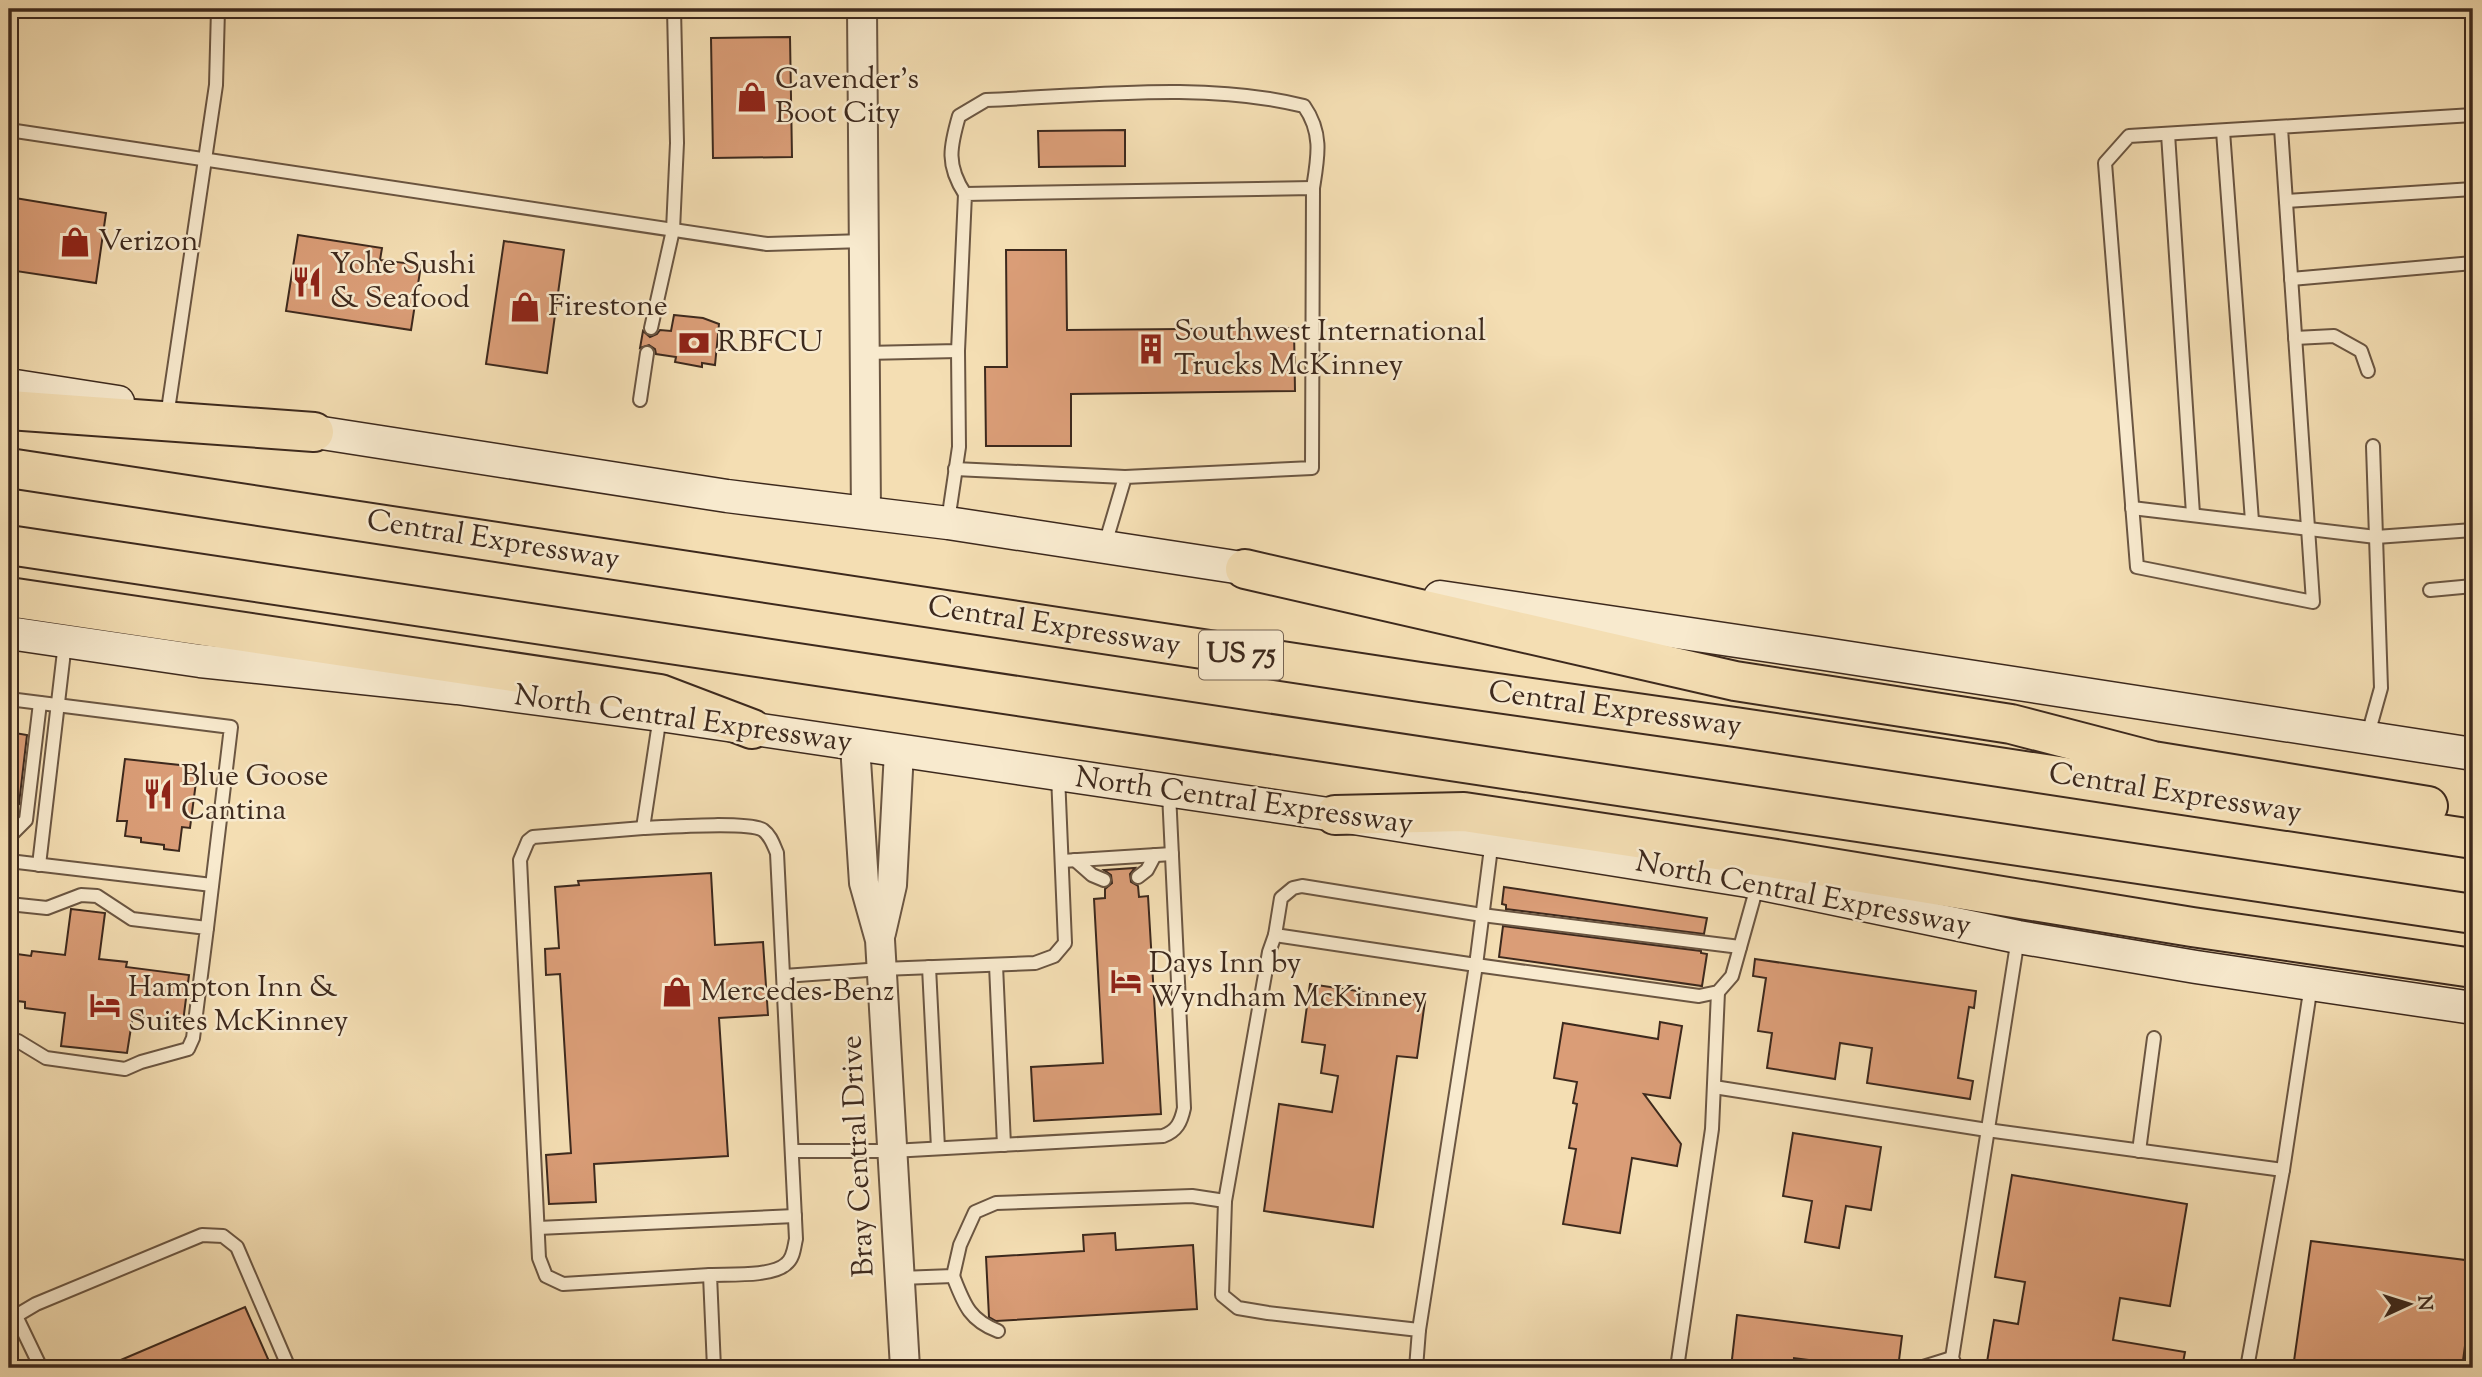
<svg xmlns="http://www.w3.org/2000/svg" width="2482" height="1377" viewBox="0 0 2482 1377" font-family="'Sorts Mill Goudy',serif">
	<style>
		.building { fill: #da9d77; stroke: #3d291d; stroke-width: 2 }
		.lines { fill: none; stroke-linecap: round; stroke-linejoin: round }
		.service-casing { stroke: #6b5642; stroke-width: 16 }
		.tertiary-casing { stroke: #6b5642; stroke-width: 32 }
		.secondary-casing { stroke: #3d291d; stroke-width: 35 }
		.motorway-casing { stroke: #3d291d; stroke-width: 42 }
		.service { stroke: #f8eace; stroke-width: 12 }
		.tertiary { stroke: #f8eace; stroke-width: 28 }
		.secondary { stroke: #f8eace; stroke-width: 32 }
		.motorway { stroke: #f4deb3; stroke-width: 38 }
		.labels { text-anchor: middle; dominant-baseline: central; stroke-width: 5; stroke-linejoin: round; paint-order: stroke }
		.shield { fill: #f8eace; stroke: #756352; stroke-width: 2 }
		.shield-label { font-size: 28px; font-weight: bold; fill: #3d291d }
		.poi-label { font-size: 30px; fill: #3d291d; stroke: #f8eace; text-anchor: start }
		.street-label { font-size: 30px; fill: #3d291d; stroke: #f8eace }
	</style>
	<rect width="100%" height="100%" fill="#f4deb3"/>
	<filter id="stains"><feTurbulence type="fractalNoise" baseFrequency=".00286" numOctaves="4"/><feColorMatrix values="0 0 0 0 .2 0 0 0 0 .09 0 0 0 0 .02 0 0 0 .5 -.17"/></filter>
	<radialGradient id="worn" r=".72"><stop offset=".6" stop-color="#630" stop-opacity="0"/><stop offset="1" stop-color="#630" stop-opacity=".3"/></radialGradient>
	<g class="building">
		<polygon points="790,37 792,157 713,158 711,38"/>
		<polygon points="1125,130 1125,166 1039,167 1038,131"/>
		<polygon points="9,197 106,213 96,283 9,270"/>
		<polygon points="298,235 382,248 380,260 421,265 411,330 286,311"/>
		<polygon points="504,241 564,250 547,373 486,364"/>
		<polygon points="1006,250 1066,250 1067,330 1294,328 1295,391 1071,394 1071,446 986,446 985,367 1007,367"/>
		<polygon points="674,315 703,318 719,324 715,365 702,363 702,367 675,362 676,357 656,354 655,349 649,345 640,348 643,331 650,337 657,334 660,330 671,331"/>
		<polygon points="9,732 27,735 19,804 9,802"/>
		<polygon points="125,759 198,767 190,828 182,827 179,851 164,849 164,845 141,842 141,838 125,836 127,821 117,821"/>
		<polygon points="1135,868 1130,874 1131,882 1138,886 1139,897 1148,896 1161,1114 1034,1121 1031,1067 1103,1063 1094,899 1105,898 1105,889 1112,883 1111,875 1104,870"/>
		<polygon points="711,873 715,945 763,942 768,1015 719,1018 728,1156 594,1164 596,1202 549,1204 546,1155 571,1153 560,974 546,975 545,949 559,948 555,887 579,885 578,881"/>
		<polygon points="1504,887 1707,918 1704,934 1506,909 1506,905 1502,904"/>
		<polygon points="71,909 105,913 99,959 127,962 126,967 189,975 183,1022 133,1015 127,1053 61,1046 65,1013 25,1008 25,1002 9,1000 9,953 31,956 32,951 65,955"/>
		<polygon points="1503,926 1701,951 1701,953 1707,954 1702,986 1499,957"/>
		<polygon points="1755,959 1976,991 1974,1008 1969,1007 1958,1078 1973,1081 1970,1099 1867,1083 1872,1048 1840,1043 1835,1079 1767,1068 1772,1033 1758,1031 1766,978 1753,976"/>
		<polygon points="1310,984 1425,1001 1417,1058 1397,1056 1373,1227 1264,1211 1279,1104 1332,1112 1338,1076 1321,1073 1325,1045 1302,1042"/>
		<polygon points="1660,1022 1682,1026 1670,1098 1644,1094 1681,1144 1677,1166 1632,1158 1620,1233 1563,1224 1576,1149 1569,1148 1577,1104 1573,1103 1577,1082 1554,1078 1563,1023 1658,1039"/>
		<polygon points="1793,1133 1881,1147 1871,1210 1846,1206 1839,1248 1805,1242 1812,1201 1783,1196"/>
		<polygon points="2012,1175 2187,1204 2170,1306 2120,1298 2113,1340 2185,1352 2182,1368 1986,1368 1994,1320 2018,1324 2025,1282 1995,1277"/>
		<polygon points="1115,1233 1116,1250 1193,1245 1197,1309 996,1321 989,1317 986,1257 1084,1251 1083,1235"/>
		<polygon points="2311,1241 2473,1261 2473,1287 2462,1368 2293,1368"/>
		<polygon points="245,1307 272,1368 102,1368"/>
		<polygon points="1737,1315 1902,1336 1898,1368 1872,1368 1794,1358 1793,1368 1731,1368"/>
	</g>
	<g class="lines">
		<g class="service-casing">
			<g id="service">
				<polyline points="2281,128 2313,602 2137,567 2105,163 2129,136 2473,115"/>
				<polyline points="9,130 767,244 864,241"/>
				<polyline points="2223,131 2252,521"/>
				<polyline points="2168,134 2193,514"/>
				<path d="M965,194C946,165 950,147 959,116L986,100C1088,96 1205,81 1304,106C1323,133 1318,157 1313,188"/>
				<polyline points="2286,201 2473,189"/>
				<polyline points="2291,279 2473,263"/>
				<polyline points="651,328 673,230 677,143 674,9"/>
				<polyline points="2295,338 2334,336 2361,351 2368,371"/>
				<polyline points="865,353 958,351 965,194 1313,188 1312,468 1125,477 1104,548"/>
				<polyline points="640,400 647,353"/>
				<polyline points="168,410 216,85 218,9"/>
				<polyline points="955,469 1125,477"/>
				<polyline points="2132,508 2376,537 2473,530"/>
				<polyline points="948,521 959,447 958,351"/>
				<polyline points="2430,590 2473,586"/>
				<polyline points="9,699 231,727 207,928"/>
				<path d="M660,716L643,828C664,827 748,821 763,830C771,836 773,844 777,853L796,1239C794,1247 794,1258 786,1264C772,1277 729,1274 710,1275L714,1368"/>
				<polyline points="2367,738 2381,688 2373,446"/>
				<polyline points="643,828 533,837 528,841 520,860 539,1258 546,1276 563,1284 710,1275"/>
				<polyline points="11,835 26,820 40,703"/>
				<polyline points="1075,860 1092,875 1104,880"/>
				<polyline points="9,861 212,885"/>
				<polyline points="1062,861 1172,854"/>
				<polyline points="39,865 65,643"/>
				<polyline points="1138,877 1147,870 1155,855"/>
				<polyline points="9,904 47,908 81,895 97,896 132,919 207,928 193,1038 188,1049 141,1062 125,1069 46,1058 18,1041 9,1040"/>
				<polyline points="1275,935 1281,898 1293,888 1302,886 1482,915 1740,947"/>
				<polyline points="996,965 1004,1145"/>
				<polyline points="929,967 938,1148"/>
				<polyline points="784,976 882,969 1035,963 1054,956 1065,943 1058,775"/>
				<polyline points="1714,1087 1987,1130 2283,1170"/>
				<path d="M793,1151H892L1163,1136C1177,1131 1181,1122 1184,1108L1169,793"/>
				<polyline points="2139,1151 2154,1038"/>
				<polyline points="538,1228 795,1216"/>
				<path d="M953,1276C964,1304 969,1320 998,1331"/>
				<polyline points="900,1278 953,1276 960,1245 975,1212 996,1203 1192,1196 1225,1201"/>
				<polyline points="16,1316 41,1368"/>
				<polyline points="9,1320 36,1304 202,1235 223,1236 237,1247 289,1368"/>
				<polyline points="1419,1330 1476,965 1699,996 1718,992 1732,976 1758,883"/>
				<polyline points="1416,1368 1419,1330 1268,1313 1238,1308 1222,1295 1225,1201 1269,952 1275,935 1476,965 1492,840"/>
				<polyline points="1677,1368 1712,1129 1718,992"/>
				<polyline points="1920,1368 1952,1358"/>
				<polyline points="1957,1368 1952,1358 2018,938"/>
				<polyline points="2247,1368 2283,1170 2311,985"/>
			</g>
		</g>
		<g class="tertiary-casing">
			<g id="tertiary">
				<polyline points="862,9 866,514"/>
				<polyline points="855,745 864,883 880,940 905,1368"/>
				<polyline points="881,933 892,885 899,751"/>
			</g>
		</g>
		<g class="secondary-casing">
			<g id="secondary">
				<polyline points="9,385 118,402"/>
				<polyline points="290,428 727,496 948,523 1268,572"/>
				<polyline points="1440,597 1818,653 2473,754"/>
				<polyline points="9,633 200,661 457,688 660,715 1335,815 1748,881 2018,937 2196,967 2473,1008"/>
			</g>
		</g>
		<g class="motorway-casing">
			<g id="motorway">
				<polyline points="9,410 314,432"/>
				<polyline points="9,468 1420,682 1735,727 2473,839"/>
				<polyline points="9,545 2473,914"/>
				<polyline points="1245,569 1735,681 2011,724 2153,761 2428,806"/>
				<polyline points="9,597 660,694 752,729"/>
				<polyline points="1335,815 1464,812 1770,858 2192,927 2473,968"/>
			</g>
		</g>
		<use href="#service" class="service"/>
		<use href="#tertiary" class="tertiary"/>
		<use href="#secondary" class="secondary"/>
		<use href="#motorway" class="motorway"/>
	</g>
	<defs>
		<g id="shop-bare" transform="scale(2.415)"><path d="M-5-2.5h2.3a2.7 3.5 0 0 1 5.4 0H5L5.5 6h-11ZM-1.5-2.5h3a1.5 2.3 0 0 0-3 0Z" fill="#8f2418" stroke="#f8eace" stroke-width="2.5" paint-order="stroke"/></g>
		<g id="restaurant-bare" transform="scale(2.415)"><path d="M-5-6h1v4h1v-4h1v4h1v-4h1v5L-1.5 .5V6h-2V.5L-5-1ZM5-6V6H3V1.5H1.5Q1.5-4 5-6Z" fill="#8f2418" stroke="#f8eace" stroke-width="2.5" paint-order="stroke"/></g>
		<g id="bank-bare" transform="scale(2.415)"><path d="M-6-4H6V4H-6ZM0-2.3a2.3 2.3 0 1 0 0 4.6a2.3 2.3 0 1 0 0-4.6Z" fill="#8f2418" stroke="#f8eace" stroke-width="2.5" paint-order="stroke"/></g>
		<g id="building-bare" transform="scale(2.415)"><path d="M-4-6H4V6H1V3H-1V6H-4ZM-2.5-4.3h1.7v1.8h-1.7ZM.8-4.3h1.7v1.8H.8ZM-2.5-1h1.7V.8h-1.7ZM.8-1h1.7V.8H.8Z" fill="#8f2418" stroke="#f8eace" stroke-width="2.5" paint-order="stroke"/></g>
		<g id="hotel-bare" transform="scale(2.415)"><path d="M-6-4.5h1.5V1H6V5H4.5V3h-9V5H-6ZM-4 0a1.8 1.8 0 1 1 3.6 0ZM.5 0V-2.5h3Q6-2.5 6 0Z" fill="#8f2418" stroke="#f8eace" stroke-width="2.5" paint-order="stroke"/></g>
	</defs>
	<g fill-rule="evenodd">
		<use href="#shop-bare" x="752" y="97"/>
		<use href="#shop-bare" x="75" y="242"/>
		<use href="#restaurant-bare" x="307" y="282"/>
		<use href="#shop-bare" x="525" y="307"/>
		<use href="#bank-bare" x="694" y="343"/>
		<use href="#building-bare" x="1151" y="349"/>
		<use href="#restaurant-bare" x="158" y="794"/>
		<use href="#hotel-bare" x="1126" y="981"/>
		<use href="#shop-bare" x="677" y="992"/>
		<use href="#hotel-bare" x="105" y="1005"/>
	</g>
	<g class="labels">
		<rect class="shield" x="1199" y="630.5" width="84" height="49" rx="5"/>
		<g class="shield-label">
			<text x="1241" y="655">US 75</text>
		</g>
		<g class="poi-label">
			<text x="775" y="80">Cavender's<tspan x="775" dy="34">Boot City</tspan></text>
			<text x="98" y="242">Verizon</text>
			<text x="330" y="265">Yohe Sushi<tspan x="330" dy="34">&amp; Seafood</tspan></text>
			<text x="548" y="307">Firestone</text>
			<text x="1174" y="332">Southwest International<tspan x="1174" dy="34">Trucks McKinney</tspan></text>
			<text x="717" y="343">RBFCU</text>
			<text x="181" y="777">Blue Goose<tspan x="181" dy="34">Cantina</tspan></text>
			<text x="1149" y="964">Days Inn by<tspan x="1149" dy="34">Wyndham McKinney</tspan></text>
			<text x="128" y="988">Hampton Inn &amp;<tspan x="128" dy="34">Suites McKinney</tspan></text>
			<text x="700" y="992">Mercedes-Benz</text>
		</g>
		<g class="street-label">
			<text transform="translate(493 541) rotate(9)">Central Expressway</text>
			<text transform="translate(1054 627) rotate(9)">Central Expressway</text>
			<text transform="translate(1615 710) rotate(8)">Central Expressway</text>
			<text transform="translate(683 720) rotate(8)">North Central Expressway</text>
			<text transform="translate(2175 794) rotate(9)">Central Expressway</text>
			<text transform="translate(1244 802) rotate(8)">North Central Expressway</text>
			<text transform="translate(1803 895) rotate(11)">North Central Expressway</text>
			<text transform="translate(859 1156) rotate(-93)">Bray Central Drive</text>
		</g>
	</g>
	<rect width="2482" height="1377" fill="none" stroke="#f4deb3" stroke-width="35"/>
	<rect x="10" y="10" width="2461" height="1356" fill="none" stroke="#3d291d" stroke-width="3.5"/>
	<rect x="18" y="18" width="2447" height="1342" fill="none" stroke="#3d291d" stroke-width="2"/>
	<g transform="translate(2409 1304) rotate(86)" stroke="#f8eace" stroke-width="5" paint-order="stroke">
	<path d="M0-5L12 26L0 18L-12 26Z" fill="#3d291d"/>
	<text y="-10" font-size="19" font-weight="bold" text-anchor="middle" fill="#3d291d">N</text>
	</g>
	<rect width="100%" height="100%" filter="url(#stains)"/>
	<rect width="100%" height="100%" fill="url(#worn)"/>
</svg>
